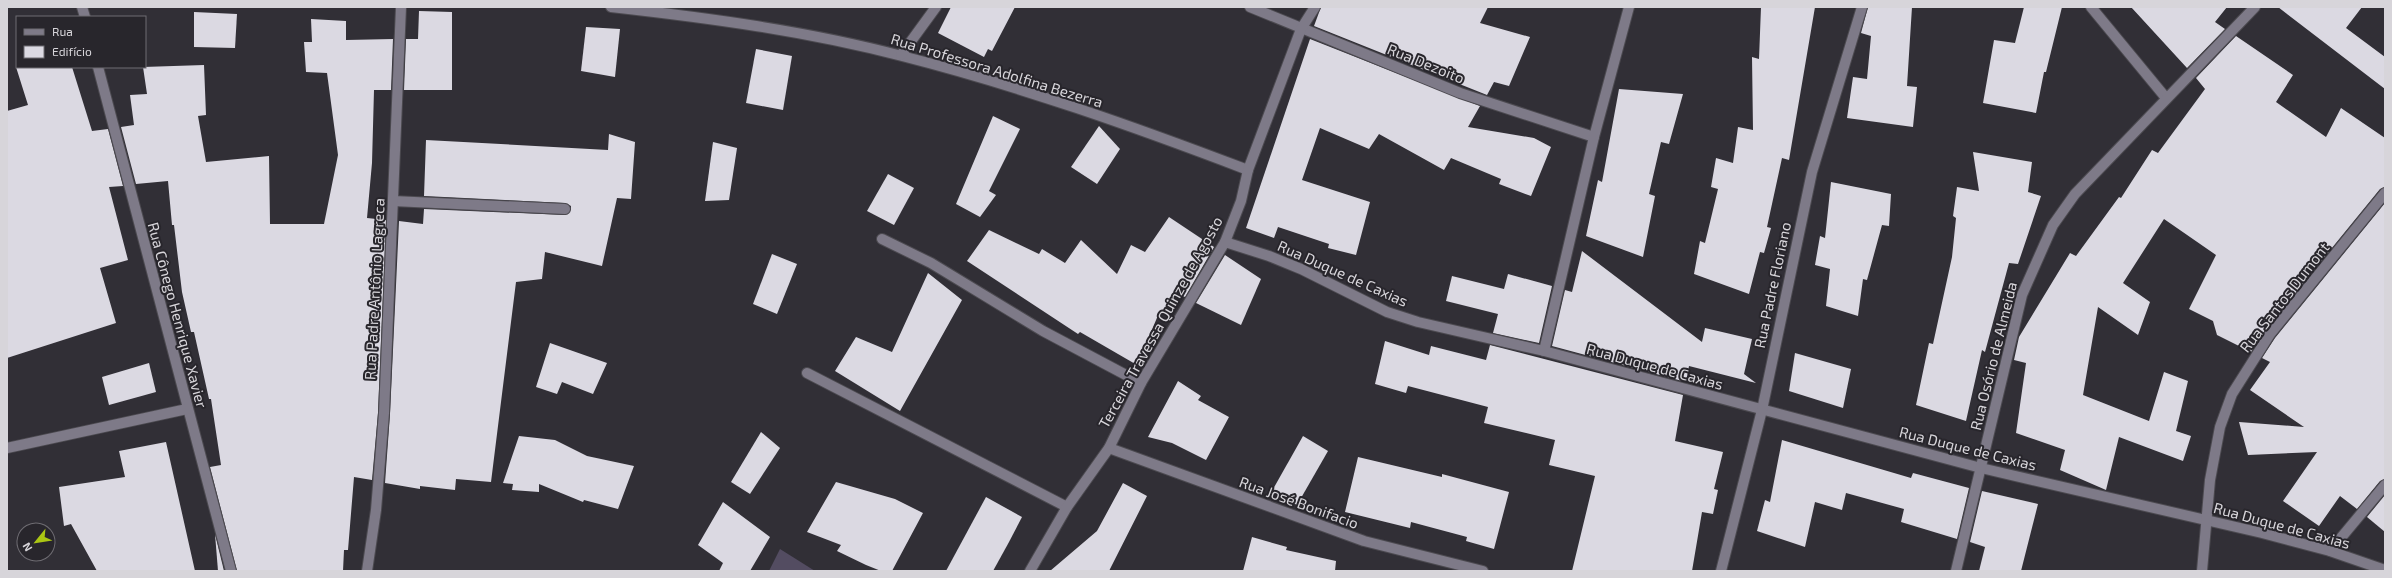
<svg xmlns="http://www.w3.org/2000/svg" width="2392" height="578" viewBox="0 0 2392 578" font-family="'Exo 2',sans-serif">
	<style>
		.green { fill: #534c61 }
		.building { fill: #dbd9e2 }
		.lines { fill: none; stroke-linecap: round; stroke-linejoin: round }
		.minor-casing { stroke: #4c4a50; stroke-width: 12 }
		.minor { stroke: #7e7a88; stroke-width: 10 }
		.labels { text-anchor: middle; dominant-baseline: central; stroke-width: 4; stroke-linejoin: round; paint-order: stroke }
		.street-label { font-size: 15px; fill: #d7d5da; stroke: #28262c }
	</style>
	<rect width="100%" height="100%" fill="#312f36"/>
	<polygon class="green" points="780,549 815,571 769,571"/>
	<g class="building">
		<polygon points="951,7 1015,7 992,51 988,49 984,57 938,33"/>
		<polygon points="1321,7 1488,7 1480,23 1530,37 1509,86 1494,82 1487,95 1314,26"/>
		<polygon points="1761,7 1815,7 1789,160 1782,158 1767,227 1771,228 1764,253 1760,252 1749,294 1694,274 1700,241 1705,243 1718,189 1711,187 1716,158 1733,163 1738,127 1753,130 1752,57 1759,59"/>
		<polygon points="1868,7 1912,7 1907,86 1917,87 1913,127 1847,118 1853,77 1867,79 1871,36 1861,33"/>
		<polygon points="2024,7 2062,7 2046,72 2044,72 2036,113 1983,103 1994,40 2015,43"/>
		<polygon points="2131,7 2227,7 2215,22 2225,29 2187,68"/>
		<polygon points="2278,7 2362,7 2346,28 2385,57 2385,89"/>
		<polygon points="419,11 452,12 452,90 404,90 406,39 418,39"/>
		<polygon points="194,12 237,14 235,48 194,47"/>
		<polygon points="311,19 346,21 346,40 393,39 391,90 374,90 372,163 367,218 386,220 378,413 372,480 354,477 348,550 344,550 343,571 237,571 210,467 221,465 211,399 209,399 194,332 191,332 182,292 174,225 172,225 168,181 136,184 121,127 134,125 130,95 147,94 143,67 204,65 206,115 198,116 206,162 269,156 270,224 324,224 338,155 327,73 306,72 304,42 312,42"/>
		<polygon points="586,27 620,29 615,77 581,71"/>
		<polygon points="2236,36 2293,75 2276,102 2326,137 2341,108 2385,138 2385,187 2380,189 2265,330 2251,352 2217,335 2213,321 2189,309 2216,255 2164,219 2123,283 2150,302 2138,335 2098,307 2083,395 2149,421 2164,372 2188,381 2176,431 2191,436 2183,461 2119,437 2106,490 2060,470 2065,450 2016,433 2026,363 2014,360 2019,337 2070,253 2076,256 2119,197 2121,198 2152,150 2158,153 2205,89 2196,78"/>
		<polygon points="1310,39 1480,106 1468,127 1534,138 1551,147 1531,196 1499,184 1501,179 1451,158 1444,170 1379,134 1369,149 1320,128 1302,180 1370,202 1356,255 1328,248 1329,244 1278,227 1274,238 1246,228"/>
		<polygon points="756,49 792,56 783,110 746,103"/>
		<polygon points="16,67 72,67 92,131 108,129 123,186 109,187 128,260 100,268 116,323 7,358 7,111 28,105"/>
		<polygon points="1619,89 1683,94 1669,144 1661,142 1649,194 1655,196 1643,257 1586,236 1598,180 1602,182"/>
		<polygon points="993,116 1020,129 989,191 996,195 980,217 956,204"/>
		<polygon points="1099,126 1120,149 1097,184 1071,167"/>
		<polygon points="609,134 635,142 631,199 617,198 602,266 545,252 542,279 516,282 491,482 456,479 455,490 420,486 420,489 385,483 390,414 399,221 423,224 424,209 565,215 571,210 571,206 565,203 424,196 426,140 608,150"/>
		<polygon points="713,142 737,148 729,200 705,201"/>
		<polygon points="1973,152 2032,162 2028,192 2041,196 2018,264 2009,263 1985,352 1982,350 1966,421 1916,405 1929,343 1933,344 1952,257 1956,218 1953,216 1957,187 1979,191"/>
		<polygon points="888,174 914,188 894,225 867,211"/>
		<polygon points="1831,182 1891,194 1889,226 1882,225 1867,280 1863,279 1858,316 1826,306 1830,269 1815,265 1820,236 1825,238"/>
		<polygon points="2385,203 2385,479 2380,481 2357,509 2340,496 2319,526 2283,501 2317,452 2248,455 2239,422 2304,427 2250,390 2270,362 2262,358 2275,338"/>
		<polygon points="1169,217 1214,247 1185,297 1174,292 1163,315 1159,313 1137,365 1080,332 1078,334 967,261 989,230 1039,254 1042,249 1065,263 1081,240 1117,274 1131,245 1145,252"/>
		<polygon points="1582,251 1702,342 1705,328 1752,339 1744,374 1756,383 1689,366 1686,382 1552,346 1565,290 1572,292"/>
		<polygon points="772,254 797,264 777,314 753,304"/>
		<polygon points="1225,255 1261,279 1241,325 1196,303"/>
		<polygon points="928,273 962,300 900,411 835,371 856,337 892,352"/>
		<polygon points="1508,274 1552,286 1539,343 1493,333 1498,314 1446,301 1452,276 1504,289"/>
		<polygon points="1385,341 1429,355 1431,346 1486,360 1490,345 1683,395 1675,441 1723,452 1714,489 1718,490 1713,514 1702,512 1692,571 1572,571 1595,476 1549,465 1555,440 1484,423 1488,407 1408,386 1406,393 1375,384"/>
		<polygon points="550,343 607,363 593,394 562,382 557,394 536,387"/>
		<polygon points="1795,353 1851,369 1843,408 1789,391"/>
		<polygon points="149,363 156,392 109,405 102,377"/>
		<polygon points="1178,381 1201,396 1198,400 1229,417 1206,460 1172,443 1148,437"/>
		<polygon points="761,432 780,448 750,494 731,482"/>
		<polygon points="519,436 555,440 587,456 634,466 618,509 584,500 583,502 539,484 539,492 512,490 513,484 503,483"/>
		<polygon points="1303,436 1328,451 1297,505 1272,491"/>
		<polygon points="1782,440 1911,478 1913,473 1969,488 1957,539 1901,522 1904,509 1846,493 1842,510 1815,502 1805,547 1757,531 1765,500 1770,502"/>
		<polygon points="166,442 195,571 97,571 71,524 64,526 59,487 125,477 119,451"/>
		<polygon points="1358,457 1442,477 1442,474 1509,492 1494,549 1466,541 1467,537 1411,522 1410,528 1345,512"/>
		<polygon points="836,482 895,499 923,513 892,571 881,571 866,565 837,551 841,545 807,532"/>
		<polygon points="1123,483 1147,496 1109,571 1050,571 1097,531"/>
		<polygon points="1982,491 2038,504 2021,571 1979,571 1985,547 1970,542"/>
		<polygon points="2385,495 2385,532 2367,517"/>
		<polygon points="986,497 1022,517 1009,542 993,571 946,571"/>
		<polygon points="723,502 770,537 750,571 719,571 723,563 698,545"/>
		<polygon points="215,534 224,571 218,571"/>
		<polygon points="1252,537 1287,547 1286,550 1336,561 1335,571 1243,571"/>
	</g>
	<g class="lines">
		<g class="minor-casing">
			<g id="minor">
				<polyline points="82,7 85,17"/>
				<path d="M611,7C709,18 807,31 902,56C1020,86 1135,127 1248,170"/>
				<polyline points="1250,7 1460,93 1594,137"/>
				<polyline points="2091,7 2166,98"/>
				<polyline points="901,55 936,7"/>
				<polyline points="98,67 231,571"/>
				<polyline points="393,201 565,209"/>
				<polyline points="882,239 931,263 1043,331 1141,383"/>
				<polyline points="1225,242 1269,256 1301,269 1387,312 1418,322 1544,351 1981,468 2262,533 2330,551 2385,570"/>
				<polyline points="1544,351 1594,137 1629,7"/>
				<polyline points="807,373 1067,507"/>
				<polyline points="7,448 187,409"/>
				<polyline points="1109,448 1364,541 1483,571"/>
				<polyline points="2330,551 2385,485"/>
				<polyline points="367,571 376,510 384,413 401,7"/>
				<polyline points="1030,571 1067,507 1109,448 1141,383 1225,242 1241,201 1248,170 1301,29 1315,7"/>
				<polyline points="1721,571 1762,410 1812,172 1862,7"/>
				<polyline points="1956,571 2022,295 2053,225 2075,194 2255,7"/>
				<polyline points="2202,571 2210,480 2220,427 2232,394 2270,334 2385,193"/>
			</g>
		</g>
		<use href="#minor" class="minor"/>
	</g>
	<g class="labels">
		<g class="street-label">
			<text transform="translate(1426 63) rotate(22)">Rua Dezoito</text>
			<text transform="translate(997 70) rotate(17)">Rua Professora Adolfina Bezerra</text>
			<text transform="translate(1343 273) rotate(24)">Rua Duque de Caxias</text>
			<text transform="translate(1772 285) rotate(-78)">Rua Padre Floriano</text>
			<text transform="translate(374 289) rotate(-87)">Rua Padre Antônio Lagreca</text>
			<text transform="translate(2284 297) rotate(-52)">Rua Santos Dumont</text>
			<text transform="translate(178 315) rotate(75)">Rua Cônego Henrique Xavier</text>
			<text transform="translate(1160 322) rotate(-61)">Terceira Travessa Quinze de Agosto</text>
			<text transform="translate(1993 356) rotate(-76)">Rua Osório de Almeida</text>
			<text transform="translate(1655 366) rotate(15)">Rua Duque de Caxias</text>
			<text transform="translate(1968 448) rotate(14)">Rua Duque de Caxias</text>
			<text transform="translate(1299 502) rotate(20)">Rua José Bonifacio</text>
			<text transform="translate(2282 525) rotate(15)">Rua Duque de Caxias</text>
		</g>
	</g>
	<rect width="2392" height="578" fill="none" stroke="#d7d5da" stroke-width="16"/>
	<rect x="16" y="16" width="130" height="52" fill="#28262c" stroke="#6e6c72"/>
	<rect x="24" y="29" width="20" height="6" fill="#7e7a88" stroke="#6e6c72"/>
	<text x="52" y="36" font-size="12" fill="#d7d5da">Rua</text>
	<rect x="24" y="46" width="20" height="12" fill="#dbd9e2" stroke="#6e6c72"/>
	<text x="52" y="56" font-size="12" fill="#d7d5da">Edifício</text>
	<g transform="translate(36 542) rotate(240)"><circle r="19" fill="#28262c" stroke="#6e6c72"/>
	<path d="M0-3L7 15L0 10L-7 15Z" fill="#abc614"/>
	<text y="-6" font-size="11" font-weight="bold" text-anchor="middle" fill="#d7d5da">N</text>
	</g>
</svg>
